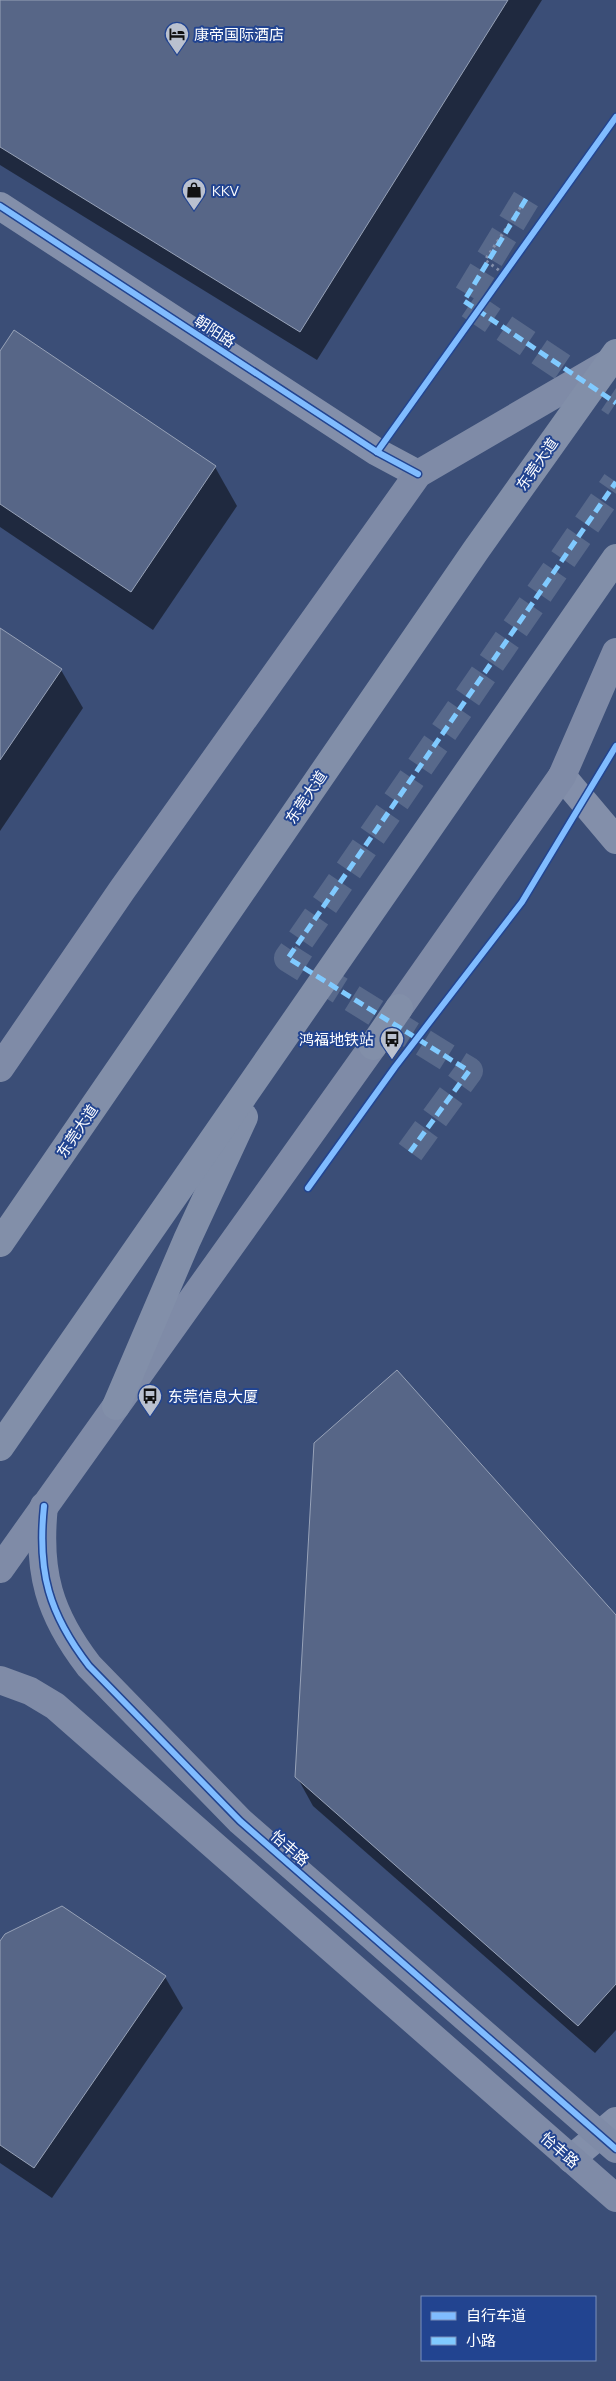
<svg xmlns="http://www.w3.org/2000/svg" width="616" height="2381" viewBox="0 0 616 2381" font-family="Manrope,'Noto Sans SC',sans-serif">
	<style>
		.shadow { fill: #0007 }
		.building { fill: #576687; stroke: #97a2b8 }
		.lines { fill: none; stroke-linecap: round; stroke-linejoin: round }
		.street-tunnel { stroke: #58698b; stroke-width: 28; stroke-dasharray: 28 14; stroke-linecap: butt }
		.path { stroke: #838faa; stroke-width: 3; stroke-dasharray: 2.5 4; stroke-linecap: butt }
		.street { stroke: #838faa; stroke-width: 28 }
		.secondary { stroke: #7f8ba7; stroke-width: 28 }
		.primary { stroke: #828fa9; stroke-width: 28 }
		.quiet { stroke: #80caff; stroke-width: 5; stroke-dasharray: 10 5; stroke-linecap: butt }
		.cycleway-casing { stroke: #224490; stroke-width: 9 }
		.cycleway { stroke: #80bcff; stroke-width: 6 }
		.labels { text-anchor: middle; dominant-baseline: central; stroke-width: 4; stroke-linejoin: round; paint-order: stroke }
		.poi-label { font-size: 15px; fill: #fff; stroke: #224490; text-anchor: start }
		.street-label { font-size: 15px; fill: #fff; stroke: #224490 }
	</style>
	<rect width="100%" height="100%" fill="#3b4e77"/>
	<g class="shadow">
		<polygon points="0,0 542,0 317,360 0,165"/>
		<polygon points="0,353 215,467 237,506 153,630 0,527"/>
		<polygon points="0,629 61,670 83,708 0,831"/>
		<polygon points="616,1617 616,2030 595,2053 313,1806 297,1777"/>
		<polygon points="0,1943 165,1977 183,2008 52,2198 0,2163"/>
	</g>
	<g class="building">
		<polygon points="0,0 508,0 300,332 0,147"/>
		<polygon points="14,330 216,466 131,592 0,504 0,351"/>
		<polygon points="0,628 62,669 0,760"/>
		<polygon points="397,1370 616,1615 616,1984 578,2026 295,1777 314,1443"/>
		<polygon points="62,1906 166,1976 34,2168 0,2145 0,1941 5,1934"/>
	</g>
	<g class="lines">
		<g class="street-tunnel">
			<polyline points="526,199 464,301 616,403"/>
			<polyline points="410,1152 469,1071 288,958 616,482"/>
		</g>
		<polyline class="path" points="504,274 485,260 526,199"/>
		<g class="street">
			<polyline points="0,206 377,452 418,474"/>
			<polyline points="562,776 616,840"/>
			<polyline points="571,2159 616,2121"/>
		</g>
		<g class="secondary">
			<polyline points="399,1008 562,776 616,652"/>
			<polyline points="0,1068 122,890 418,474 610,362"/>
			<path d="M44,1506C37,1572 49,1614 89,1666L240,1821L616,2149"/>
			<polyline points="0,1569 373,1046"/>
			<polyline points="0,1680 30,1691 55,1706 616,2198"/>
		</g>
		<g class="primary">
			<polyline points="373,1046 399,1008"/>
			<polyline points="0,1243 476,550 616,353"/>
			<polyline points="116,1406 187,1240 244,1117"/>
			<polyline points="0,1447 616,558"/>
		</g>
		<g class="quiet">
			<polyline points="526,199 464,301 616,403"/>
			<polyline points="410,1152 469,1071 288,958 616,482"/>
		</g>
		<g class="cycleway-casing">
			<g id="cycleway">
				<polyline points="0,206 377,452 418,474"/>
				<polyline points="377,452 616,117"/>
				<polyline points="308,1188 395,1067 522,902 616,746"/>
				<path d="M44,1506C37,1572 49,1614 89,1666L240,1821L616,2149"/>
			</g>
		</g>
		<use href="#cycleway" class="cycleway"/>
	</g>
	<defs>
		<g id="hotel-pin" transform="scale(1.25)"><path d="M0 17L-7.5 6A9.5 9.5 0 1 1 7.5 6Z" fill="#bac1cf" stroke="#224490"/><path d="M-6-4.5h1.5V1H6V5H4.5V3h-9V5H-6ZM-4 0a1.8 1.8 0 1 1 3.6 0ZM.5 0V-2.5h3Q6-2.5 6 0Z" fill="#111"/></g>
		<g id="shop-pin" transform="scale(1.25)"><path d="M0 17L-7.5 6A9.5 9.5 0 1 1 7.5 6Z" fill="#bac1cf" stroke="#224490"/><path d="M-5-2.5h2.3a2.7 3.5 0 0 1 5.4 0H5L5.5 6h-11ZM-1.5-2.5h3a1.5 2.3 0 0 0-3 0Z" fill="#111"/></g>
		<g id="bus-pin" transform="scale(1.25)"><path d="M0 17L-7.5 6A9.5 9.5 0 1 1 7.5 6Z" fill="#bac1cf" stroke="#224490"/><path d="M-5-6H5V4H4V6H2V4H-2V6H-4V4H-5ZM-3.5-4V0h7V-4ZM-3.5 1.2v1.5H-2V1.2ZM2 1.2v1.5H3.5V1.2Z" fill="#111"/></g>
	</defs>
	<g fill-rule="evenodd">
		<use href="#hotel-pin" x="177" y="34"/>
		<use href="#shop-pin" x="194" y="190"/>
		<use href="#bus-pin" x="392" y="1039"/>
		<use href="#bus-pin" x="150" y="1396"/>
	</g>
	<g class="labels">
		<g class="poi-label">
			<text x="194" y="34">康帝国际酒店</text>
			<text x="212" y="190">KKV</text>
			<text x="374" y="1039" text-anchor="end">鸿福地铁站</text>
			<text x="168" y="1396">东莞信息大厦</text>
		</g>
		<g class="street-label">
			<text transform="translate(215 331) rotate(33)">朝阳路</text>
			<text transform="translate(537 464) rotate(-55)">东莞大道</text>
			<text transform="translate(306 797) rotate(-56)">东莞大道</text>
			<text transform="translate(77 1131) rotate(-56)">东莞大道</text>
			<text transform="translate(290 1848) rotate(41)">怡丰路</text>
			<text transform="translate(560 2150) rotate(41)">怡丰路</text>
		</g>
	</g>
	<rect x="421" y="2296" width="175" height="65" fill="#224490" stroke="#7a8fbc"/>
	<rect x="431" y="2312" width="25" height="8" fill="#80bcff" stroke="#7a8fbc"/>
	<text x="466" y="2321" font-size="15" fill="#ffffff">自行车道</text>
	<rect x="431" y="2337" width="25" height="8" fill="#80caff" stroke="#7a8fbc"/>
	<text x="466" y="2346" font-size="15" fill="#ffffff">小路</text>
</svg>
